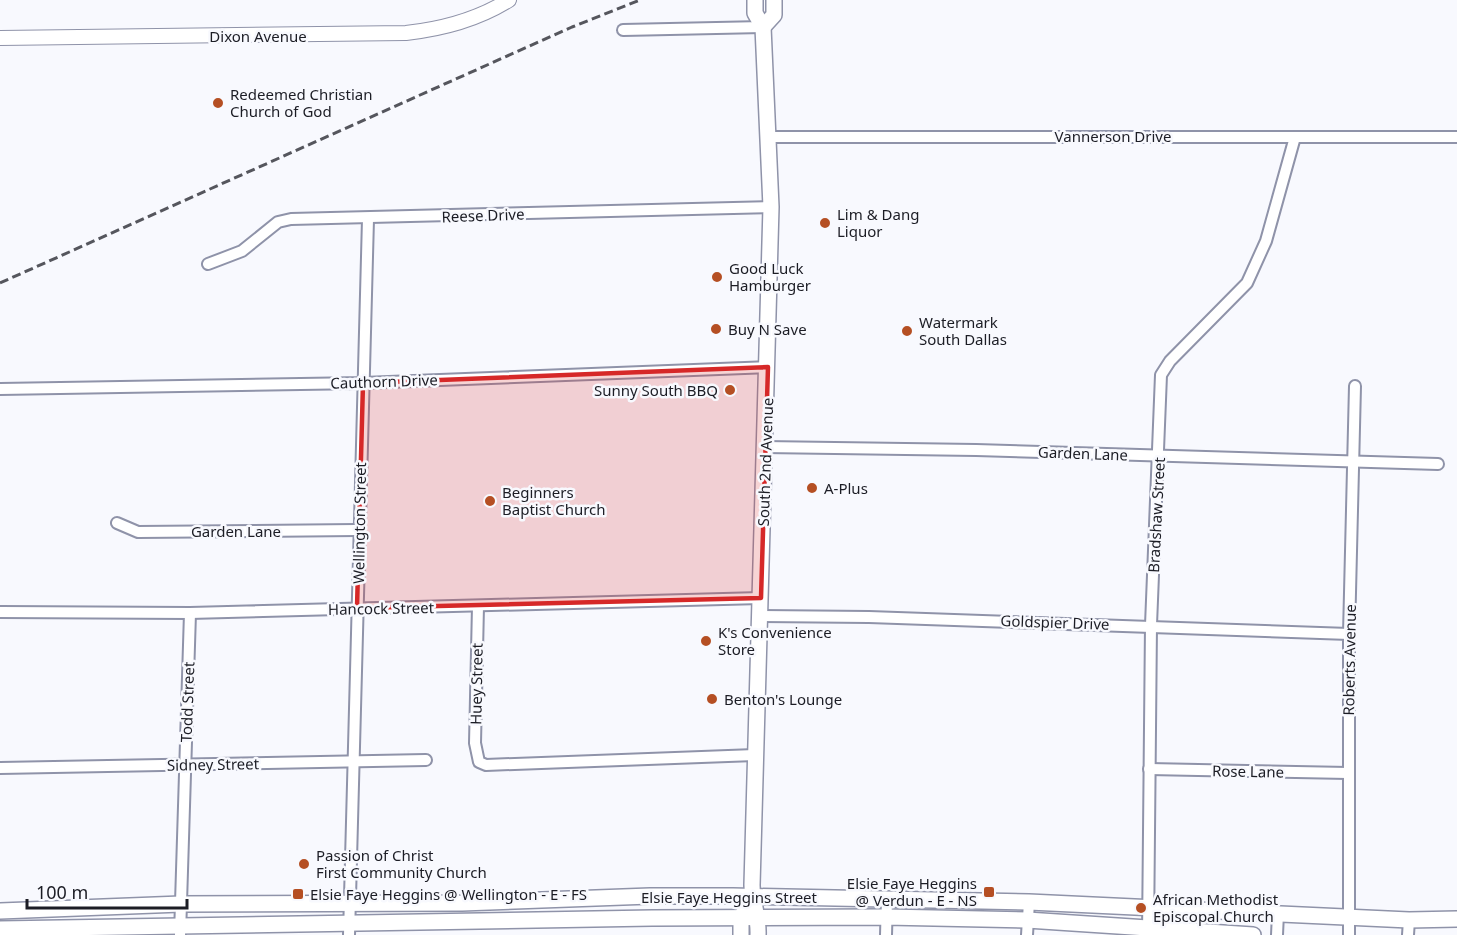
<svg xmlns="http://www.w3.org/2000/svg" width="1457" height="935" viewBox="0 0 1457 935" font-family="'Noto Sans',sans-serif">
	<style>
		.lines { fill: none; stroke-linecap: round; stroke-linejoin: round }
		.minor-casing { stroke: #8f93a9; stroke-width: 14 }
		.tertiary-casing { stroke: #8f93a9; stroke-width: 16 }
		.secondary-casing { stroke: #8f93a9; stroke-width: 18 }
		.minor { stroke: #fff; stroke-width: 10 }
		.tertiary { stroke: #fff; stroke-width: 14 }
		.secondary { stroke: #fff; stroke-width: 15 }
		.rail { stroke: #55565d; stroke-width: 3; stroke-dasharray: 9 4.5; stroke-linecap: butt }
		.marked { fill: #d62828; fill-opacity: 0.2; stroke: #d62828; stroke-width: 4.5; stroke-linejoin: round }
		.poi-dot { fill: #b54f23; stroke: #f8f9fe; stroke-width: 2 }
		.labels { text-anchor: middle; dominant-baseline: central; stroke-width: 5; stroke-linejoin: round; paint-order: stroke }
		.street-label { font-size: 15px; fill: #1c1d25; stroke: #f8f9fe }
		.poi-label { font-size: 15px; fill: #1c1d25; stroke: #f8f9fe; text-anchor: start }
	</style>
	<rect width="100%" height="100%" fill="#f8f9fe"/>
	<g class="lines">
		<g class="minor-casing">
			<g id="minor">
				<polyline points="623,30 763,27"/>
				<polyline points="769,137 1457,137"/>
				<polyline points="208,264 242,251 278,222 291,219 771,207"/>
				<polyline points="0,389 363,383 768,367"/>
				<polyline points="764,447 976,450 1438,464"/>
				<polyline points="117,523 138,532 357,530"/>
				<polyline points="478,606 475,743 479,762 486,765 755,755"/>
				<polyline points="0,612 190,613 761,598"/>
				<polyline points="761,616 869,617 1349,634"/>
				<polyline points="0,768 426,760"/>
				<polyline points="1149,769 1348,773"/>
				<polyline points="180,935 190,613"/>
				<polyline points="349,935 368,219"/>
				<polyline points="886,935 887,899"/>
				<polyline points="1027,935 1029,902"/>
				<polyline points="1148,935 1151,625 1161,375 1170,361 1247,283 1266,241 1295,137"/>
				<polyline points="1277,935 1278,913"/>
				<polyline points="1349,935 1349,634 1355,386"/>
				<polyline points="1408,935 1409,920"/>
			</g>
		</g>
		<g class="tertiary-casing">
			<path id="tertiary" d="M0,38L406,33C443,29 477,20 509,0"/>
		</g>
		<g class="secondary-casing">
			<g id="secondary">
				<path d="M755,0V13L763,27L771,207L752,885C752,902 759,917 758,935"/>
				<polyline points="763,27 774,15 774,0"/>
				<polyline points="0,911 181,904 462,903 650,896 733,896 1029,902 1409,920 1457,919"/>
				<polyline points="0,929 652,918 886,917 1027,920 1253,935"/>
				<polyline points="741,935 741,918 745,910"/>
			</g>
		</g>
		<use href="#minor" class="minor"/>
		<use href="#tertiary" class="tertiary"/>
		<use href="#secondary" class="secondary"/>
		<polyline class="rail" points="0,283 572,27 640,0"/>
	</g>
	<path class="marked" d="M768,367L761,598L357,608L363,383Z"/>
	<g class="poi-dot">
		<circle cx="218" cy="103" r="6"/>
		<circle cx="825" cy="223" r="6"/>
		<circle cx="717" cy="277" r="6"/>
		<circle cx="716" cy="329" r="6"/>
		<circle cx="907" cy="331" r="6"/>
		<circle cx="730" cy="390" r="6"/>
		<circle cx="812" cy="488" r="6"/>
		<circle cx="490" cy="501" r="6"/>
		<circle cx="706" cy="641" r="6"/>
		<circle cx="712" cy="699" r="6"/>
		<circle cx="304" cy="864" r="6"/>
		<rect x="983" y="886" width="12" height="12" rx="3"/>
		<rect x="292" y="888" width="12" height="12" rx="3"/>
		<circle cx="1141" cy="908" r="6"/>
	</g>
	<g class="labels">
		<g class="street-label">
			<text x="258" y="36">Dixon Avenue</text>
			<text x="1113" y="136">Vannerson Drive</text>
			<text transform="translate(483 215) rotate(-2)">Reese Drive</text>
			<text transform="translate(384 381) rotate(-2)">Cauthorn Drive</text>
			<text transform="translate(1083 453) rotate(2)">Garden Lane</text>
			<text transform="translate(765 462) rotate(-88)">South 2nd Avenue</text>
			<text transform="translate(1156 515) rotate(-87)">Bradshaw Street</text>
			<text transform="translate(359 523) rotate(-89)">Wellington Street</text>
			<text x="236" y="531">Garden Lane</text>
			<text transform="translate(381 608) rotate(-1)">Hancock Street</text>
			<text transform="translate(1055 622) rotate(2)">Goldspier Drive</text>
			<text transform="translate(1349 660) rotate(-89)">Roberts Avenue</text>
			<text transform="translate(476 684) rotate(-89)">Huey Street</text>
			<text transform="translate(187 702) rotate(-88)">Todd Street</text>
			<text transform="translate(213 764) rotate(-1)">Sidney Street</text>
			<text transform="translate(1248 771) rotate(1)">Rose Lane</text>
			<text x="729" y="897">Elsie Faye Heggins Street</text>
		</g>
		<g class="poi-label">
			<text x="230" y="94">Redeemed Christian<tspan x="230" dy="17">Church of God</tspan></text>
			<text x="837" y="214">Lim &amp; Dang<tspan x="837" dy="17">Liquor</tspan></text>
			<text x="729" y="268">Good Luck<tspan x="729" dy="17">Hamburger</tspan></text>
			<text x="919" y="322">Watermark<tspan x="919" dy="17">South Dallas</tspan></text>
			<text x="728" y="329">Buy N Save</text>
			<text x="718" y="390" text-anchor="end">Sunny South BBQ</text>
			<text x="824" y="488">A-Plus</text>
			<text x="502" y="492">Beginners<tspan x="502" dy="17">Baptist Church</tspan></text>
			<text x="718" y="632">K's Convenience<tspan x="718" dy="17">Store</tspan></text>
			<text x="724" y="699">Benton's Lounge</text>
			<text x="316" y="855">Passion of Christ<tspan x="316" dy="17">First Community Church</tspan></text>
			<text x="977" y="883" text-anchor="end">Elsie Faye Heggins<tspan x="977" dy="17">@ Verdun - E - NS</tspan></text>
			<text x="310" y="894">Elsie Faye Heggins @ Wellington - E - FS</text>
			<text x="1153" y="899">African Methodist<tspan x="1153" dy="17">Episcopal Church</tspan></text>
		</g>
	</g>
	<path d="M27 899v9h160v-9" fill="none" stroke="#1c1d25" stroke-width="3"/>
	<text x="36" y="899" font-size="18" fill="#1c1d25" stroke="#f8f9fe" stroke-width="4.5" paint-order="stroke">100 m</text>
</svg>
